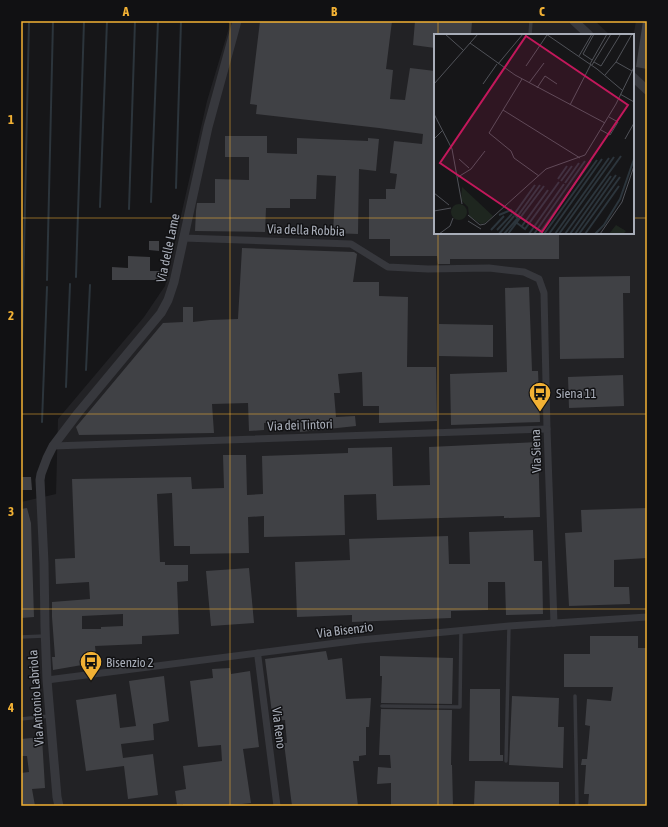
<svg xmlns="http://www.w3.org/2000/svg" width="668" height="827" viewBox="0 0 668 827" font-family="'Asap Condensed',sans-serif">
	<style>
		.built { fill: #222225 }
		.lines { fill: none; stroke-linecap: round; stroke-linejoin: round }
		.stream { stroke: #2c353c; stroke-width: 2 }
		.building { fill: #404145; fill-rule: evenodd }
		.service { stroke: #37383d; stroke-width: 3.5 }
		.minor { stroke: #37383d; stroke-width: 7 }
		.tertiary { stroke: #37383d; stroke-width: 9 }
		.grid { fill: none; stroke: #f2b134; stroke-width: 1; stroke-opacity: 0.55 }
		.labels { text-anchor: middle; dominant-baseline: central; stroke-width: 3; stroke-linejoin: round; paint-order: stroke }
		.street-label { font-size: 13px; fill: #a8adb8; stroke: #111113 }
		.poi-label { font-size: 13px; fill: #a8adb8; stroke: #111113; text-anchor: start }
		.inset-river { fill: none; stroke: #2c353c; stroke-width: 2 }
		.inset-road { fill: none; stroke: #505258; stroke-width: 1 }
		.view { fill: #c2185b; fill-opacity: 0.15; stroke: #c2185b; stroke-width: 2 }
		.inset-edge { fill: none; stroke: #a8adb8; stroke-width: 2 }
		.neatline { fill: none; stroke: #f2b134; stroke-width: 1.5 }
		.grid-label { font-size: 13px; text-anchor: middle; font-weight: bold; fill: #f2b134 }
	</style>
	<rect width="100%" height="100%" fill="#161618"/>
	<polygon class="built" points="231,21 595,21 610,35 435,35 435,233 633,233 633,38 636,21 647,21 647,806 21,806 21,502 56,494 58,419 144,317 165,286 207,101"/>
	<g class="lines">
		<g class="stream">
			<polyline points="176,188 181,21"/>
			<polyline points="151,202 158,21"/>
			<polyline points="100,207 107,21"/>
			<polyline points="129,209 135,21"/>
			<polyline points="76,277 84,21"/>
			<polyline points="47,280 53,21"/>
			<polyline points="86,370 90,285"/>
			<polyline points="66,387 70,284"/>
			<polyline points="21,389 29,21"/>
			<polyline points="42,422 47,287"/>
		</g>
	</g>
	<g class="building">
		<polygon points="260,21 392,21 386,69 393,70 390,99 405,100 410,68 435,71 435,233 559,233 559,259 450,259 450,264 438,264 437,256 390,256 390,239 369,239 369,199 386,199 386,189 395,189 397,174 390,173 394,141 422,144 423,134 379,128 256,114 257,105 250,104"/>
		<polygon points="415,21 472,21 471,35 435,35 435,48 413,45"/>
		<polygon points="643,21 647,21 647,69 636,67"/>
		<polygon points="225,136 267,136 267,153 297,154 297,138 368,141 368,138 379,139 376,171 359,169 358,234 333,233 336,176 317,175 316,199 290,199 290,208 266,208 265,232 195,231 196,211 197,203 215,203 215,179 249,180 249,157 225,157"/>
		<polygon points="149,241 159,241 159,251 149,250"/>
		<polygon points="242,248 354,252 357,254 353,282 379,282 379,296 408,297 407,367 436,367 437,421 379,423 379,406 363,406 362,372 338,374 340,393 334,393 336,417 355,416 356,426 300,432 299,420 264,423 264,430 249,431 248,403 212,404 214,433 79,435 76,427 163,323 183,322 183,307 193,307 193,322 210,320 238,319"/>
		<polygon points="128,256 150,257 150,271 167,271 167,280 112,280 112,267 128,268"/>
		<polygon points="630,276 630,293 623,293 624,358 560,359 559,277"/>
		<polygon points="529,287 532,371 538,371 540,422 451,425 450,374 507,372 505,288"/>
		<polygon points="439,324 493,325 493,357 439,356"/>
		<polygon points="623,375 624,406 569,408 568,377"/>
		<path d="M538,442L540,517L504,518V516L377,520L376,494L344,495L345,535L264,537V516L248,517L249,553L190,554V546H174L172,493L157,494L160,562H165V565H188V581L177,582L179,634L142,636V644L95,646L96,655H82V665L53,670L52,657H55L52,617V602L90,599L89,582L56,584L55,559L75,558L72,479L191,477L192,489L224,488L223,455H246L247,495L263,494L262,456L348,453V448L392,447L393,486L430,485L429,447ZM123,614V626L101,627V629H82V616Z"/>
		<polygon points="21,477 31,477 32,490 21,490"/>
		<polygon points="27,508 31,523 34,617 21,618 21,509"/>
		<polygon points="647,508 647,558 614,560 614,587 629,587 630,604 569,606 565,533 582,532 581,510"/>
		<polygon points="533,530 534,561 542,561 543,614 506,615 505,582 488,582 488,610 451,611 451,618 352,622 352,615 297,617 295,562 350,560 349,539 448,536 449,564 470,564 469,532"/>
		<polygon points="249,568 254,623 211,626 206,571"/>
		<polygon points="590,636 638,636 638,648 647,648 647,806 588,806 589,794 584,794 586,765 581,765 582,759 587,759 590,726 585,725 587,699 611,701 613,687 564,687 564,654 590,654"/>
		<polygon points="326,651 328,660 342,658 346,699 371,698 369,727 366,727 366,755 359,756 359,761 353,761 358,806 292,806 284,743 287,743 285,720 273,721 265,659"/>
		<polygon points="380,656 453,658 452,704 381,703 382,676 380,676"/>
		<polygon points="230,668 231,674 250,671 259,747 243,749 251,803 224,806 183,806 183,804 177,805 175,791 186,789 183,766 222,761 221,745 198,747 190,681 213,678 212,669"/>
		<polygon points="164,676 169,721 153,724 154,740 121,744 123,758 153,754 158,795 128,799 124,766 86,771 76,700 116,694 120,728 136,726 129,681"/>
		<polygon points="470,689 500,689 500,755 503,755 503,761 469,761"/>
		<polygon points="512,696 559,698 558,727 564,727 563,768 509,765"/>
		<polygon points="381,709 452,710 451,765 452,765 453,806 391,806 391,783 377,784 378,767 391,768 390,755 379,755"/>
		<polygon points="42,737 45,788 32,789 35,806 21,806 21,773 29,772 27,756 21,756 21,739"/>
		<polygon points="475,781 559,782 559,806 474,806"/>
	</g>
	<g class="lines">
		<g class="service">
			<polyline points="530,35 531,21"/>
			<polyline points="21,637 44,636"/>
			<polyline points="575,696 577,806"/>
			<polyline points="382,706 460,707 461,630"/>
			<polyline points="21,719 49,716"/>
			<polyline points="506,761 509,626"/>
		</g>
		<g class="minor">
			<polyline points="183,238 351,244 388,267 428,269 489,268 524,272 539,279 544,293 547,429 554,623"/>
			<polyline points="53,446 547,429"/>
			<polyline points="258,653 258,657 277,806"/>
			<polyline points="47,680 360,640 509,626 647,617"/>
		</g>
		<g class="tertiary">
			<polyline points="574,21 589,35"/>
			<polyline points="633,77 647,90"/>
			<polyline points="59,806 57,797 47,680 45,627 44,563 40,480 41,474 47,458 53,446 78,413 161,313 168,300 174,282 208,127 237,21"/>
		</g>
	</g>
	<path class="grid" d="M230,21V806M438,21V35M21,218H435M633,218H647M438,233V806M21,414H647M21,609H647"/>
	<defs>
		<g id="bus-pin" transform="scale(1.15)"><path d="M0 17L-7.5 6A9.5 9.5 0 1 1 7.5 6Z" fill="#f2b134" stroke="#111113"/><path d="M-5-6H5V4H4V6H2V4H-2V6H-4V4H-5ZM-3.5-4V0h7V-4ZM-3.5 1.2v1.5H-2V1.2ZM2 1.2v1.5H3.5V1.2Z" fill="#111"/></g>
	</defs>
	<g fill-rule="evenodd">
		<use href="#bus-pin" x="540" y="393"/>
		<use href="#bus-pin" x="91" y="662"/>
	</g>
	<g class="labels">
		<g class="street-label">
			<text transform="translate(306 230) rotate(2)">Via della Robbia</text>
			<text transform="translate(168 248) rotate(-78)">Via delle Lame</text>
			<text transform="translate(300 425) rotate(-2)">Via dei Tintori</text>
			<text transform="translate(536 451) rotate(-92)">Via Siena</text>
			<text transform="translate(345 630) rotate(-7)">Via Bisenzio</text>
			<text transform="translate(36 698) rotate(-94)">Via Antonio Labriola</text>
			<text transform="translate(279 728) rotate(83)">Via Reno</text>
		</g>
		<g class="poi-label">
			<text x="556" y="393">Siena 11</text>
			<text x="106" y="662">Bisenzio 2</text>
		</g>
	</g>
	<g transform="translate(434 34)">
		<rect width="200" height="200" fill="#161618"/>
		<path d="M28,153L59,182L51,189L47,190L35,182L34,173L27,166ZM17 178a8 8 0 1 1 16 0a8 8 0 1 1-16 0ZM182,191L192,197L189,200H175Z" fill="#1e261f"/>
		<path class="inset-river" d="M124,145L133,132M127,147L138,132M131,149L145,129M81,179L101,151M65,181L77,176L85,186M83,183L106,151M83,189L91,195L125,148M88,192L114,156M57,196L70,182M63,196L78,180M65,200L80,182M70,200L83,185M74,200L110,152M95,200L130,150M100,200L151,127M105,200L157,127M110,200L163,126M115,200L168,125M121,200L175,124M125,200L180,123M131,200L187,122M136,200L177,142M141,200L182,141M145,200L186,143M151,200L185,152M161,200L170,191L186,165L200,125"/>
		<path class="inset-road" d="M11,0L29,16M112,0L163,35L188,56M36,9L81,41L171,89M145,22L158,0M158,26L149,20L160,0M160,28L167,32L186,1L184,0M182,28L198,37M64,30L89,0M156,30L173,0M158,31L177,0M92,32L113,1M171,41L182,28L198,0M88,45L55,99L77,117L80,124L105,142M95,49L110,29M0,50L44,0M49,50L63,30M103,54L111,42L123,50M186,60L200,68M136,71L157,30M69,76L146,124M0,80L18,115L28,170M167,96L176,101L184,88L175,83M0,105L9,96M191,105L200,89M25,125L35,134M24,143L37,135L51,117M0,159L15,171M0,177L17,174M34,181L46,191L51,190L112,135L151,121L182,70L200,33M34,187L47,195M5,200L16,192L19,184M166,200L188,168L200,132"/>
		<path class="view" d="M92,2L194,71L108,198L6,129Z"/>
		<rect width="200" height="200" class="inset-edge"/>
	</g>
	<rect width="668" height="827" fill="none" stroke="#111113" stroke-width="44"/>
	<rect x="22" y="22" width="624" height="783" class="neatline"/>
	<g class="grid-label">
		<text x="126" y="16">A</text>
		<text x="334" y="16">B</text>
		<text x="542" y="16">C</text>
		<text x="11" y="124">1</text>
		<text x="11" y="320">2</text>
		<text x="11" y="516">3</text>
		<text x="11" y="712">4</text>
	</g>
</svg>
